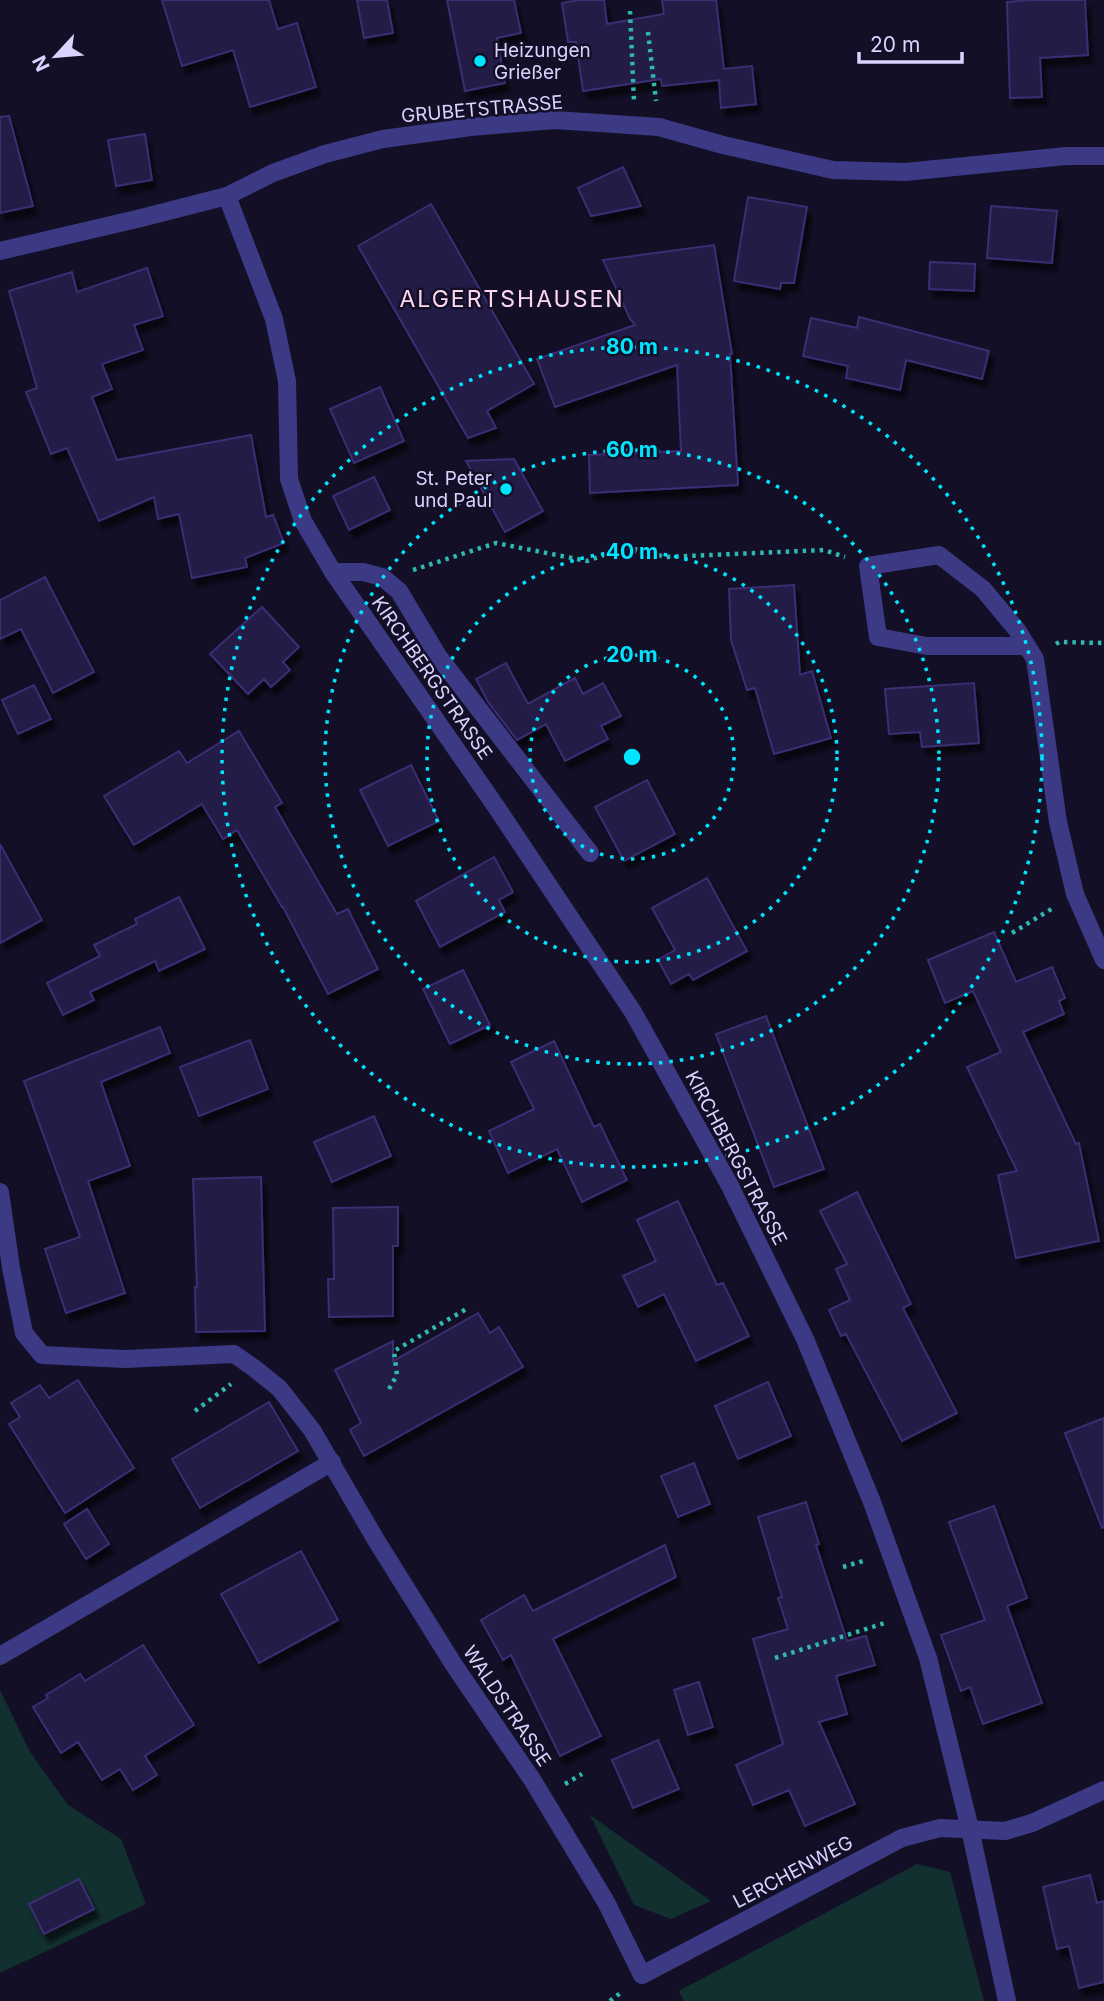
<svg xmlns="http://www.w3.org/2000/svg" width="1104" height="2001" viewBox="0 0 1104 2001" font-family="Inter,sans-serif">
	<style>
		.green { fill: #12302f }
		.building { fill: #241b47; stroke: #3b2d73; stroke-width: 2; filter: url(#shadow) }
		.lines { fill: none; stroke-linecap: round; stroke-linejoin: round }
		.path { stroke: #2fb8b0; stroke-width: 4.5; stroke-dasharray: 3.5 5; stroke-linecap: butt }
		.minor { stroke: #3d3a85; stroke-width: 18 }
		.ring { fill: none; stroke: #00e5ff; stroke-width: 3.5; stroke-dasharray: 3.5 7 }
		.poi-dot { fill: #00e5ff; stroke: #130f26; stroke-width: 2.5 }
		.labels { text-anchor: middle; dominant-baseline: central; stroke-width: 5; stroke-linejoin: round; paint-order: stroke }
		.poi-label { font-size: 19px; fill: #d9d4ff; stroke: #130f26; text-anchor: start }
		.street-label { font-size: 19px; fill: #d9d4ff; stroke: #130f26 }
		.quarter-label { font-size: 23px; letter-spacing: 2px; fill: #ffd6f0; stroke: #130f26 }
		.centre { fill: #00e5ff; stroke: #130f26; stroke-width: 3.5 }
		.ring-label { font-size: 21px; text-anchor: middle; font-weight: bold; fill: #00e5ff; stroke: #130f26; stroke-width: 5; stroke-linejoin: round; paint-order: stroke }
	</style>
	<defs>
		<filter id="shadow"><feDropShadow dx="4.5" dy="8" stdDeviation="2" flood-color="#0009"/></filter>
	</defs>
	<rect width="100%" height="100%" fill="#130f26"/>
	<g class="green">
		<polygon points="0,1690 30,1752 68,1805 121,1839 146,1904 0,1973"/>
		<polygon points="590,1815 711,1901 671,1919 634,1905"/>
		<polygon points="917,1864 950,1872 984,2001 684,2001 679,1991"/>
	</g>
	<g class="building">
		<polygon points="162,0 269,0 278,29 297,23 316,87 250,107 233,50 182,66"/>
		<polygon points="357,0 387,0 393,33 364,38"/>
		<polygon points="447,0 514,0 521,33 497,38 505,83 465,91"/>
		<polygon points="579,0 604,0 607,24 664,14 662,0 716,0 724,69 752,66 756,104 721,108 719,80 662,86 661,79 583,91 576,42 568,42 562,3"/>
		<polygon points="1032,0 1085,0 1088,55 1040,58 1042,97 1010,98 1007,2"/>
		<polygon points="9,116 33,206 0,213 0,117"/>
		<polygon points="145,134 152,180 116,186 108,140"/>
		<polygon points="623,167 641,206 591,216 578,188"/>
		<polygon points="748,197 807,207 794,283 781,283 780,289 734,281"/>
		<polygon points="431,204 534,384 487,411 496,428 468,438 358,246"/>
		<polygon points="991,206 1057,211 1052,263 987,258"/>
		<polygon points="714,245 732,354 730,354 738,485 590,493 589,455 681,451 677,365 555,407 537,359 635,325 630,319 603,260"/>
		<polygon points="930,262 975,264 974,291 929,289"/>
		<polygon points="147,268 163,316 134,325 143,350 102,364 112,389 92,397 117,460 251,435 266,517 273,515 284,543 245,558 247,567 192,578 179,514 158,519 154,497 99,521 67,448 51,454 26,392 37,388 9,291 72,272 77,292"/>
		<polygon points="859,317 989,351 982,379 906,360 900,390 846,378 848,366 803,356 811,318 857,328"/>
		<polygon points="380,387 404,441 354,463 330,409"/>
		<polygon points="514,459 543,511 505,532 466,461"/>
		<polygon points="374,477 390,510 349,530 333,496"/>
		<polygon points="45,577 94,672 53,693 21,629 0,639 0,600"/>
		<polygon points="794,585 800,675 812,671 831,738 774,754 755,688 747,690 731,640 729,589"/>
		<polygon points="262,607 299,647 283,662 290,670 271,687 264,679 248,694 210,654"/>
		<polygon points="506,663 528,704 575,678 583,694 603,683 621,716 601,726 608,739 565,761 546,724 517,740 488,702 476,679"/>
		<polygon points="974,683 979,743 922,747 920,732 889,734 885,689"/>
		<polygon points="34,685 51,719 18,734 2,700"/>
		<polygon points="239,731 282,803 275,807 337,914 348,909 378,969 328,994 283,907 282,907 237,830 223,839 202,804 134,845 104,796 179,751 187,763"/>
		<polygon points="411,765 439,821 388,846 360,790"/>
		<polygon points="647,780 675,834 624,861 595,807"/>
		<polygon points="0,844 42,920 0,943"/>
		<polygon points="494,857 513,892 499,900 505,912 440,947 416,901"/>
		<polygon points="707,878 747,951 693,980 689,974 671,984 658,960 675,950 652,908"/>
		<polygon points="179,897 205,949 159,971 155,961 90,992 94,1000 63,1015 47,983 100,956 94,945 137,924 135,919"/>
		<polygon points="994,932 1016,982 1052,967 1065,998 1059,1001 1064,1014 1023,1032 1076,1144 1079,1143 1099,1241 1016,1258 998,1175 1017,1171 967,1067 1001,1052 973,991 945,1003 928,960"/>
		<polygon points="463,970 490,1025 450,1044 423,989"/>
		<polygon points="766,1016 824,1169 774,1187 716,1034"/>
		<polygon points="160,1027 170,1053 101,1082 130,1166 88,1181 125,1293 66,1313 45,1249 80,1237 24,1081"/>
		<polygon points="250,1040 268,1089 199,1116 180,1067"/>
		<polygon points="554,1041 594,1127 600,1124 627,1180 582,1202 557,1149 508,1173 489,1131 534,1109 511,1062"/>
		<polygon points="374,1116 391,1156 332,1182 314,1142"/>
		<polygon points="261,1177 265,1331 196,1332 195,1287 197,1287 193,1179"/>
		<polygon points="857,1192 911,1304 903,1308 957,1413 902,1441 846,1334 841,1336 829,1310 850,1300 836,1269 847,1264 820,1211"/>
		<polygon points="678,1201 717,1285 723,1283 749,1336 696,1361 664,1294 638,1307 623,1276 656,1261 637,1220"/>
		<polygon points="398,1207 398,1246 393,1246 393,1316 329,1317 328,1279 334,1279 333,1208"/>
		<polygon points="478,1313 490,1333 499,1327 523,1367 364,1456 350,1430 361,1423 335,1370 393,1341 393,1361"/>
		<polygon points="78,1380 134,1468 65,1513 9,1424 20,1417 11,1403 40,1385 49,1398"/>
		<polygon points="768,1382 791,1436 738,1459 715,1406"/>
		<polygon points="269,1402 298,1451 200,1508 172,1459"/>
		<polygon points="1104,1418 1104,1527 1102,1528 1065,1433"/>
		<polygon points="694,1463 710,1504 678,1517 661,1476"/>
		<polygon points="806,1502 819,1544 816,1545 847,1641 866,1636 875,1665 836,1676 847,1714 819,1722 855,1804 805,1826 789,1790 753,1805 736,1765 783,1744 753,1639 788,1629 778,1598 782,1597 758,1517"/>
		<polygon points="994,1506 1027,1598 1007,1606 1042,1703 983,1724 970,1687 961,1691 941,1635 985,1620 949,1522"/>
		<polygon points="87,1509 109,1544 86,1559 64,1524"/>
		<polygon points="665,1545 676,1577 553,1639 601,1736 560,1756 511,1655 503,1660 481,1620 524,1595 533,1611"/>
		<polygon points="301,1551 338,1620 259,1663 221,1594"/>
		<polygon points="143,1645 194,1725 145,1756 157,1775 133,1790 120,1769 102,1780 78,1742 61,1753 33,1707 48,1698 46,1695 80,1674 85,1681"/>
		<polygon points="699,1682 713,1727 688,1735 674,1690"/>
		<polygon points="658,1740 679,1789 633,1808 612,1760"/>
		<polygon points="1090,1875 1097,1903 1104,1901 1104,1982 1079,1988 1069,1946 1057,1949 1043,1887"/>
		<polygon points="79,1879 94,1909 44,1934 29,1904"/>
	</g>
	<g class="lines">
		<g class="path">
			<polyline points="630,11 634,101"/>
			<polyline points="648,32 656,101"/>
			<polyline points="413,570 496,543 587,561 627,547 665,557 824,550 845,557"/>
			<polyline points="1056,644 1059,642 1104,643"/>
			<polyline points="1012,933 1053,908"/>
			<polyline points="389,1389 397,1375 394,1351 468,1308"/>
			<polyline points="195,1411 231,1384"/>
			<polyline points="843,1567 866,1560"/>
			<polyline points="775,1658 888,1622"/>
			<polyline points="565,1784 582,1774"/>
			<polyline points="610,2001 623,1991"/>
		</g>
		<g class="minor">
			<polyline points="227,196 274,319 287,381 289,479 303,521 333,572 497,808 633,1012 729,1184 805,1339 872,1502 928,1658 970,1829 1007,2001"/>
			<polyline points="0,251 141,218 227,196 273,173 325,154 383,139 471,127 555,120 659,127 723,145 833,170 905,172 1066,156 1104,156"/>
			<polyline points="333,572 363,572 382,577 399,591 438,656 590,853"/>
			<polyline points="1027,646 927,646 878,637 868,566 939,555 983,589 1017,630 1035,659 1058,822 1075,894 1104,960"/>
			<polyline points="0,1192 11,1268 24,1333 42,1355 125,1359 234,1354 254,1368 279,1388 312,1430 376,1540 454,1665 533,1781 606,1902 642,1975 902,1838 940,1828 1005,1831 1032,1823 1104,1790"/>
			<polyline points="0,1656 332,1462"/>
		</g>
	</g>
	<g class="ring">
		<circle cx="632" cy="757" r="102"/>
		<circle cx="632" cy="757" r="205"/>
		<circle cx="632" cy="757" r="307"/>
		<circle cx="632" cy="757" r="410"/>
	</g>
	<g class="poi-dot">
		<circle cx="480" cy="61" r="7"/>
		<circle cx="506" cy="489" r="7"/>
	</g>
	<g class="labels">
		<g class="poi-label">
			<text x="494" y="50">Heizungen<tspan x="494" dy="22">Grießer</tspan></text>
			<text x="492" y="478" text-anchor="end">St. Peter<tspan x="492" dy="22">und Paul</tspan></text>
		</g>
		<g class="street-label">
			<text transform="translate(482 109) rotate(-5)">GRUBETSTRASSE</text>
			<text transform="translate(432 678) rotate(55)">KIRCHBERGSTRASSE</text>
			<text transform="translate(736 1158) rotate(62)">KIRCHBERGSTRASSE</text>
			<text transform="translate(507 1706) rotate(56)">WALDSTRASSE</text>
			<text transform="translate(793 1872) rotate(-28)">LERCHENWEG</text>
		</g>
		<g class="quarter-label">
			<text x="512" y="299">ALGERTSHAUSEN</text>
		</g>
	</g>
	<circle cx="632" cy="757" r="10" class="centre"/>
	<g class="ring-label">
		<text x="632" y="354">80 m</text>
		<text x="632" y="457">60 m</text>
		<text x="632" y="559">40 m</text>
		<text x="632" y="662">20 m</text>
	</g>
	<g transform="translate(56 56) rotate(244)" stroke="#130f26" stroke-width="5" paint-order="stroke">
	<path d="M0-5L12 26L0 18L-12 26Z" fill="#d9d4ff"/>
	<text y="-10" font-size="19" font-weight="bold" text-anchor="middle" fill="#d9d4ff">N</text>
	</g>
	<path d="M859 52v10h103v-10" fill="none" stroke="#d9d4ff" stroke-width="3.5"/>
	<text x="870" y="52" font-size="21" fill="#d9d4ff" stroke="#130f26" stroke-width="5" paint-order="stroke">20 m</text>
</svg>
